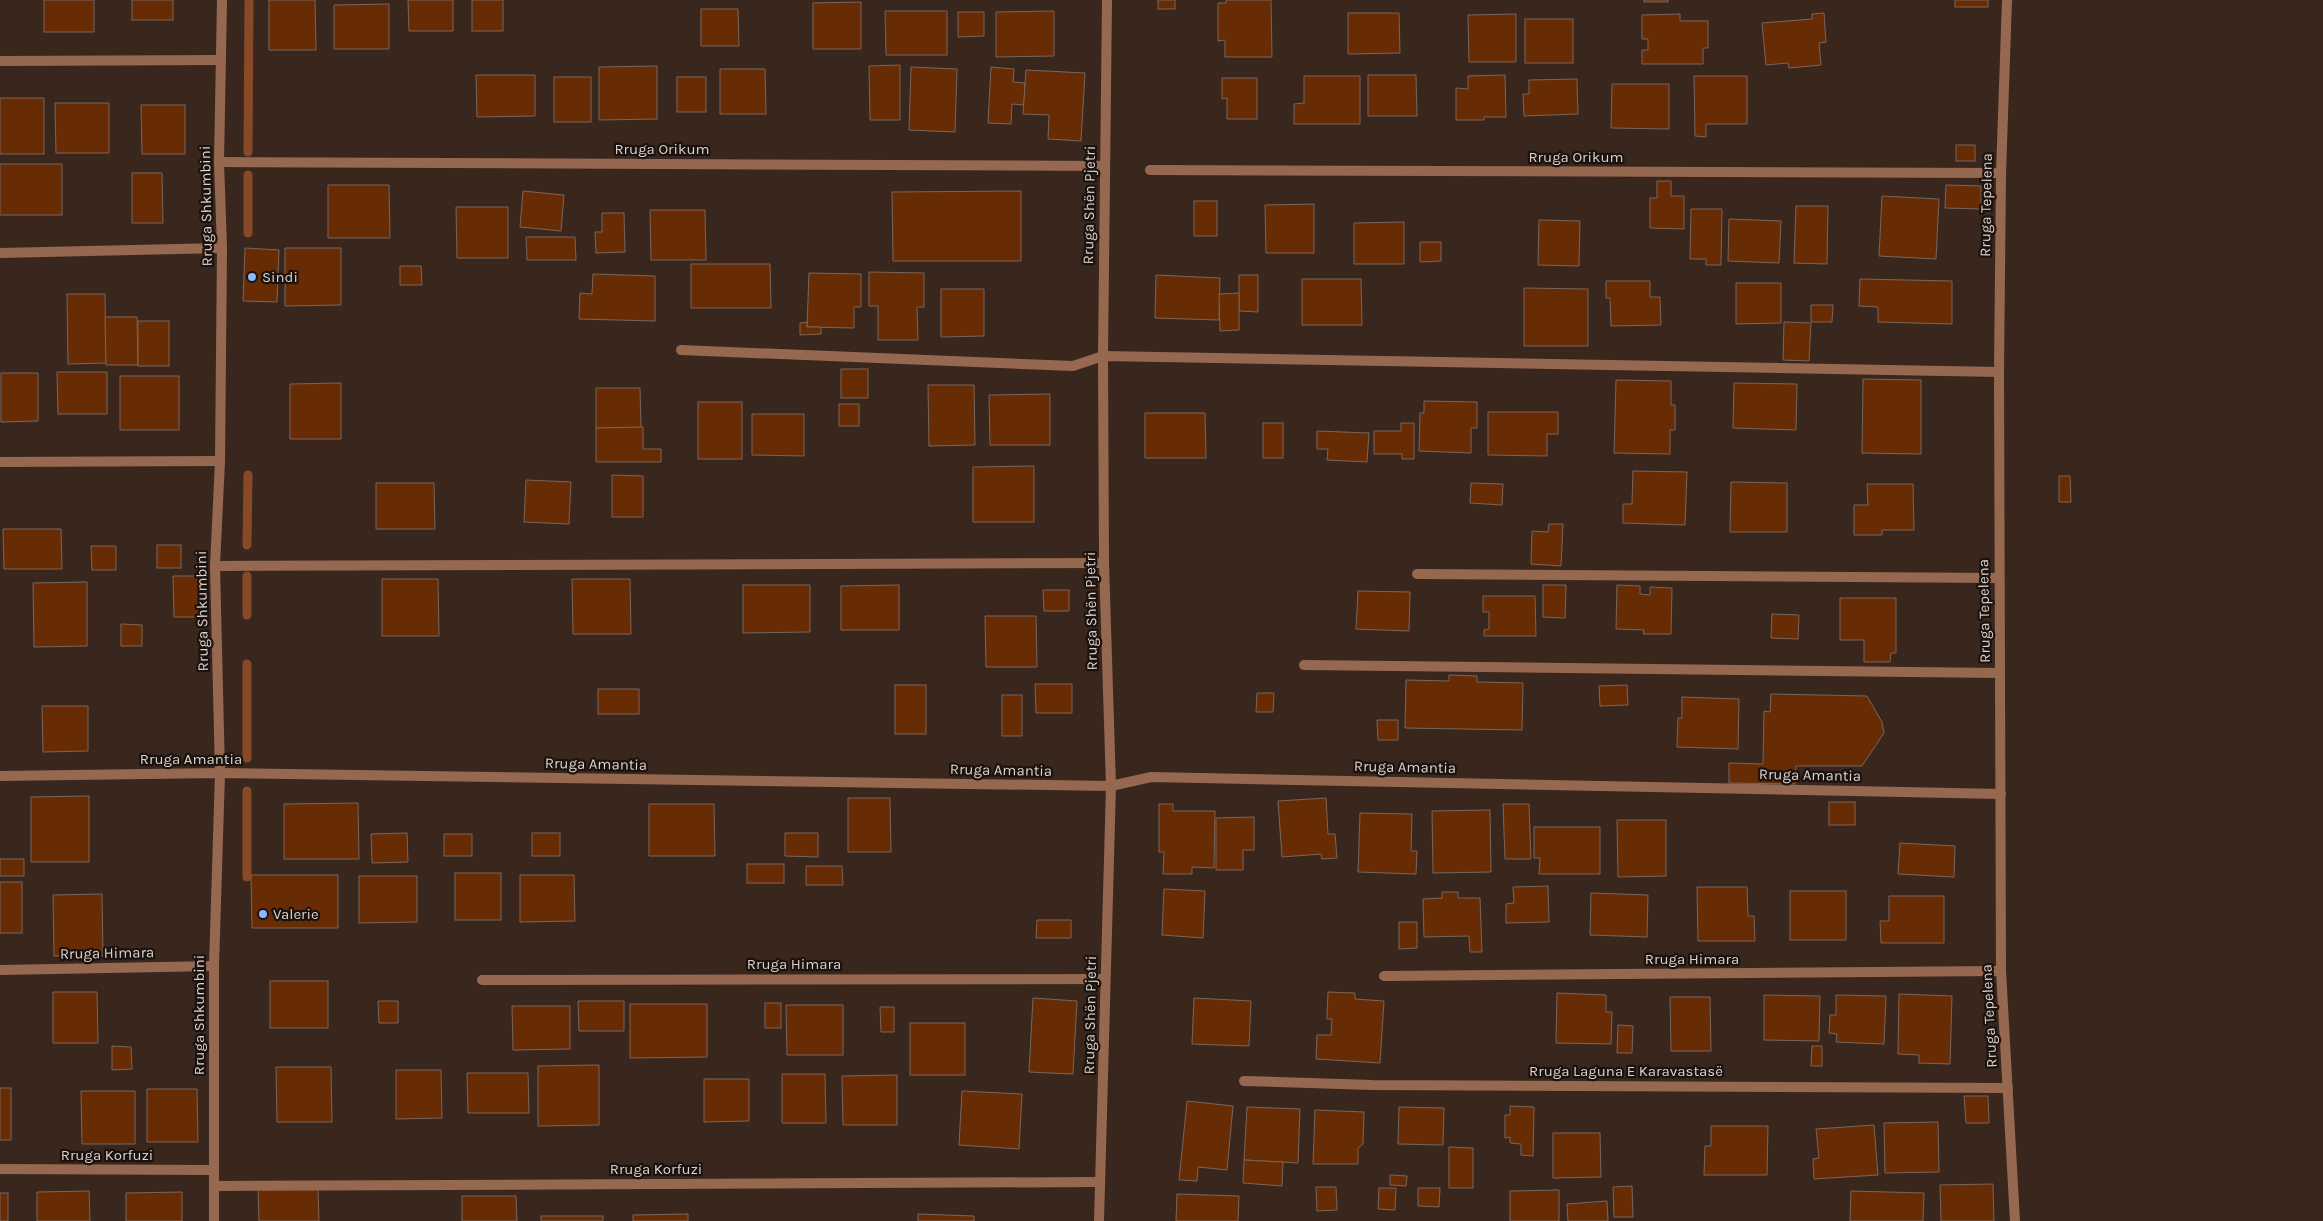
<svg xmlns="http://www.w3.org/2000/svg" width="2323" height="1221" viewBox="0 0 2323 1221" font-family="Karla,sans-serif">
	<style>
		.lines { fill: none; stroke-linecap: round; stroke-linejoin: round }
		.stream { stroke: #884927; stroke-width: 9 }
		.building { fill: #682c05; stroke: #7b655b }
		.street { stroke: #976850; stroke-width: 10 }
		.poi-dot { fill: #8bb9fc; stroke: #1a120e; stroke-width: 2 }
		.labels { text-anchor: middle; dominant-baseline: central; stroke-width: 4.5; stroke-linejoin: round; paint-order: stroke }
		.street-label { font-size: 15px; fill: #ded1cb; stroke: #1a120e }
		.poi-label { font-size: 15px; fill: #ded1cb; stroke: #1a120e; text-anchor: start }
	</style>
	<rect width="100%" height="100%" fill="#39271d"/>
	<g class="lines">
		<g class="stream">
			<polyline points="248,152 249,0"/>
			<polyline points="248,233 248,175"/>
			<polyline points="247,545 248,475"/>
			<polyline points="247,576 247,615"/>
			<polyline points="247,758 247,664"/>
			<polyline points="247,877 247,791"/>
		</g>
	</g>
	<g class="building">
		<rect x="44" y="0" width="50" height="32"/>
		<rect x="132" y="0" width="41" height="20"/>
		<polygon points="269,0 315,0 316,50 269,50"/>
		<polygon points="408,0 453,0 453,31 409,31"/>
		<rect x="472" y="0" width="31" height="31"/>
		<rect x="1158" y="0" width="17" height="9"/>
		<polygon points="1226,0 1271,0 1272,57 1225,57 1225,40 1218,41 1218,3 1226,3"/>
		<rect x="1644" y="0" width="24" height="2"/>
		<rect x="1955" y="0" width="33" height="7"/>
		<polygon points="861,2 861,49 813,49 813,3"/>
		<polygon points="389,4 389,49 334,49 334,5"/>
		<polygon points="701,9 738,9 739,46 701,46"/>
		<polygon points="885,11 947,11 947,55 886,55"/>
		<polygon points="1054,11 1054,56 996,57 996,12"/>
		<polygon points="958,12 984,12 984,36 958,37"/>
		<polygon points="1348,13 1399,13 1400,53 1348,54"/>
		<polygon points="1824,13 1826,42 1819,43 1821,65 1789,68 1788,63 1766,65 1762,23 1812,19 1812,14"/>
		<polygon points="1516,14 1516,62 1469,62 1468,15"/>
		<polygon points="1680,14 1680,21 1708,21 1708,48 1703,48 1703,64 1642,64 1642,50 1648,50 1648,39 1642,39 1642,15"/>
		<rect x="1525" y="19" width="48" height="44"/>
		<polygon points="900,65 900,120 870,120 869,66"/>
		<polygon points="657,66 657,119 599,120 599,67"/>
		<polygon points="911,67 957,69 955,132 909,130"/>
		<polygon points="991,67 1014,69 1013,82 1025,83 1024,105 1012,104 1011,124 988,123"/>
		<polygon points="720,69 765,69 766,114 720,114"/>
		<polygon points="1026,70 1085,73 1081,141 1048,139 1049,115 1023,114"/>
		<polygon points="476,75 535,75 535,116 477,117"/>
		<polygon points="1368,75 1416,75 1417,116 1368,116"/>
		<polygon points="1505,75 1506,117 1484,117 1484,120 1456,120 1456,88 1468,89 1468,76"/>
		<polygon points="1304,76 1360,76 1360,124 1294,124 1294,104 1304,103"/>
		<polygon points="1694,76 1747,76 1747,124 1706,124 1706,137 1695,136"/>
		<rect x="554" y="77" width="37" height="45"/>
		<rect x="677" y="77" width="29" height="35"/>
		<polygon points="1222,78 1257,78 1257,119 1227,119 1227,98 1222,99"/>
		<polygon points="1577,79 1578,114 1524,116 1523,94 1529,94 1529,80"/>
		<polygon points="1612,84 1669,84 1669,129 1611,128"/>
		<rect x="0" y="98" width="44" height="56"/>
		<polygon points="55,103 109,103 109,153 56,153"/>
		<polygon points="141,105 185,105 185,154 142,154"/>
		<rect x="1956" y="145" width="19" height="16"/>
		<rect x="0" y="164" width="62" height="51"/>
		<polygon points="132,173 162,173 163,223 132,223"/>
		<polygon points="1657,181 1671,181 1671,196 1684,196 1684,229 1650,228 1650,198 1657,198"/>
		<polygon points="328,185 389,185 390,238 328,238"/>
		<polygon points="1946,185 1981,186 1981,209 1945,208"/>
		<polygon points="523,191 564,195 561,231 520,227"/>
		<polygon points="1021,191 1021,261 893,261 892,192"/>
		<polygon points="1882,196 1939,199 1936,259 1879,256"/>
		<rect x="1194" y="201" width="23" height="35"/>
		<polygon points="1314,204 1314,253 1266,253 1265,205"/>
		<polygon points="1796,206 1828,206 1827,264 1794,263"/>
		<polygon points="456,207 508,207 508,258 457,258"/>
		<polygon points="1691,209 1722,209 1721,265 1706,265 1706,259 1690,259"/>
		<polygon points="650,210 705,210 706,260 651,260"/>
		<polygon points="602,213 624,213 625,252 596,253 595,232 602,232"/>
		<polygon points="1729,219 1781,221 1779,263 1728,261"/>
		<polygon points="1539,220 1580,221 1579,266 1538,265"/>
		<polygon points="1404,222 1404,264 1354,264 1354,223"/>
		<polygon points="526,237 575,237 576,260 527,260"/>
		<polygon points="1420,242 1441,242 1441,261 1420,262"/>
		<polygon points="245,248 279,250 277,302 243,301"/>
		<polygon points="285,248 341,248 341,305 285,306"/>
		<polygon points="691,264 770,264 771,308 691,308"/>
		<polygon points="400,266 421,266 422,285 400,285"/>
		<polygon points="869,272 924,273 924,307 917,307 918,340 878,340 878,306 869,306"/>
		<polygon points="809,273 861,274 861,307 854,307 854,328 807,327"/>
		<polygon points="593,274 655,276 655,321 579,319 580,293 592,294"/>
		<polygon points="1156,275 1220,278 1219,320 1155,318"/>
		<polygon points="1239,275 1258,275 1258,312 1239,311"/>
		<polygon points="1302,279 1361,279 1362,325 1302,325"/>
		<polygon points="1860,279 1952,281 1952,324 1878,322 1878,307 1859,306"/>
		<polygon points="1606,281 1650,281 1650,297 1660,297 1661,325 1611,326 1610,298 1606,298"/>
		<polygon points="1736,283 1781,283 1781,323 1736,324"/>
		<polygon points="1524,288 1588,289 1588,346 1524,346"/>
		<polygon points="941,289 984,289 984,336 941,337"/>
		<polygon points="1239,293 1239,330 1220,331 1219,294"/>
		<polygon points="67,294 105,294 106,363 68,364"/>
		<polygon points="1811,305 1833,305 1832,322 1811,322"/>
		<polygon points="105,317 137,317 138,365 106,365"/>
		<rect x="138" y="321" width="31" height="45"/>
		<polygon points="807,322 807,327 821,327 821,334 800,335 800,323"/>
		<polygon points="1784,322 1811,323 1809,361 1783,360"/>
		<rect x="841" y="369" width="27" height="29"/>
		<polygon points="57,372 107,372 107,414 58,414"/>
		<polygon points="1,373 38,373 38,421 1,422"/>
		<rect x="120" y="376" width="59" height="54"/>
		<polygon points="1863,379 1921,380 1921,454 1862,453"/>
		<polygon points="1616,380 1671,381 1671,405 1675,405 1675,430 1670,430 1670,454 1614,453"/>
		<polygon points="341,383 341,439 290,439 290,384"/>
		<polygon points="1734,383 1797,384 1796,430 1733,428"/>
		<polygon points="928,385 974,385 975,445 929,446"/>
		<polygon points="596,388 640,388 641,428 596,428"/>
		<polygon points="1050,394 1050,445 990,445 989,395"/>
		<polygon points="1424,401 1477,402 1477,428 1471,428 1471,453 1419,451 1420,413 1424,413"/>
		<rect x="698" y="402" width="44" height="57"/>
		<rect x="839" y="404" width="20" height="22"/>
		<polygon points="1488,412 1558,412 1558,434 1547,434 1547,456 1488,455"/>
		<polygon points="1145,413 1205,413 1206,458 1145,458"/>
		<polygon points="752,414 804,414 804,456 752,455"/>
		<rect x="1263" y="423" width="20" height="35"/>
		<polygon points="1401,423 1414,423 1414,459 1402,459 1402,454 1374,454 1374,431 1401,431"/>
		<polygon points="643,427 643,449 661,449 661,462 596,462 596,428"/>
		<polygon points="1317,431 1369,433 1367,462 1327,460 1328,449 1317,449"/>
		<polygon points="1034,466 1034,522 973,522 973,467"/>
		<polygon points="1633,471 1687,472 1685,525 1623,523 1623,504 1632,504"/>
		<polygon points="612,475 643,476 643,517 612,517"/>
		<polygon points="2059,476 2070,476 2071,502 2059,502"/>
		<polygon points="526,480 571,482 569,524 524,522"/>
		<polygon points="1731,482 1787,483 1787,532 1730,532"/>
		<polygon points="376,483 434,483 435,529 376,529"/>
		<polygon points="1471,483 1503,484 1502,505 1470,503"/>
		<polygon points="1867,484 1913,484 1914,530 1882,530 1882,535 1854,535 1854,505 1868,505"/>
		<polygon points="1549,524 1563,524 1561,566 1531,564 1532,531 1548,532"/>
		<polygon points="3,529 61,529 62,569 4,569"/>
		<rect x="157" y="545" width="24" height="23"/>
		<polygon points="91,546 116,546 116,570 92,570"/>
		<polygon points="173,576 205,576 206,617 174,617"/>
		<polygon points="382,579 438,579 439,636 382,636"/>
		<polygon points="572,579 630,579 631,634 573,634"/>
		<polygon points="87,582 87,646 34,647 33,583"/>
		<polygon points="743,585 810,585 810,632 743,633"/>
		<polygon points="899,585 899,630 841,630 841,586"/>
		<polygon points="1543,585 1566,585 1565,618 1543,617"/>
		<polygon points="1617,585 1640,586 1640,594 1650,595 1650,587 1672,588 1671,634 1643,634 1644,630 1616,629"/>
		<polygon points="1043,590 1069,590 1069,611 1044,611"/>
		<polygon points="1358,591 1410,592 1409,631 1356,629"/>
		<polygon points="1483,596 1535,596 1536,636 1484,636 1484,630 1489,629 1489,612 1483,612"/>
		<polygon points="1840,598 1896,598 1896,653 1891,653 1890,662 1864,662 1864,640 1840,640"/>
		<polygon points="1772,614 1799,615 1798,639 1771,638"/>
		<polygon points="985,616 1036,616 1037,667 986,667"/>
		<polygon points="121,624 142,625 142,646 121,646"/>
		<polygon points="1449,675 1477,676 1477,682 1523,683 1522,730 1405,728 1406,680 1449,681"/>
		<polygon points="1035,684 1072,684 1072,713 1036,713"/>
		<rect x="895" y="685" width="31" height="49"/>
		<polygon points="1627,685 1628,705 1600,706 1599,686"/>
		<rect x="598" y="689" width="41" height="25"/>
		<polygon points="1257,693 1274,693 1273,712 1256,712"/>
		<polygon points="1771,694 1867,696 1882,722 1884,733 1862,766 1796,766 1795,784 1729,783 1729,763 1763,764 1764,711 1770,712"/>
		<rect x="1002" y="695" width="20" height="41"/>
		<polygon points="1682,697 1739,699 1738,749 1677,747 1678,718 1682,718"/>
		<polygon points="42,706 88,706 88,751 43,752"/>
		<polygon points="1377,720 1398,720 1398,740 1378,740"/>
		<polygon points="89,796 89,862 31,862 31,797"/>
		<polygon points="848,798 890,798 891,852 848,852"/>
		<polygon points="1326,798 1328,834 1335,834 1337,858 1322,859 1321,854 1282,857 1278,801"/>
		<rect x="1829" y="802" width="26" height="23"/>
		<polygon points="358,803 359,859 284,859 284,804"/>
		<polygon points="649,804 714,804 715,856 649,856"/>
		<polygon points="1159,804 1173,804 1173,811 1215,811 1214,868 1192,867 1192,874 1163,874 1164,852 1159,852"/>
		<polygon points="1503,804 1529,804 1531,859 1505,859"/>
		<polygon points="1490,810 1491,872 1433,873 1432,811"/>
		<polygon points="1360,813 1412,814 1411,851 1417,851 1416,874 1358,872"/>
		<polygon points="1254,817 1254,850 1243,850 1243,870 1216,870 1216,818"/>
		<polygon points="1617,820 1666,820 1666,876 1618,877"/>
		<polygon points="1534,827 1600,827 1600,874 1539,874 1540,858 1534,858"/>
		<polygon points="407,833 408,862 372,863 371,834"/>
		<rect x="532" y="833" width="28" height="23"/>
		<polygon points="785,833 818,833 818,857 785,856"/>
		<rect x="444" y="834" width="28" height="22"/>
		<polygon points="1900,843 1955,846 1954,877 1898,874"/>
		<rect x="0" y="859" width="24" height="17"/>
		<rect x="747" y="864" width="37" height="19"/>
		<polygon points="806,866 842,866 843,885 806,885"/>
		<rect x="455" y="873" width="46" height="47"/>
		<polygon points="251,875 338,875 338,928 252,928"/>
		<polygon points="520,875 574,875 575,921 520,922"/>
		<polygon points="359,876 417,876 417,922 359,923"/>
		<rect x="0" y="882" width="22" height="51"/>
		<polygon points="1548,886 1549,922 1506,923 1506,904 1514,903 1513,887"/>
		<polygon points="1697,887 1747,887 1748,916 1754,916 1755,941 1698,941"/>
		<polygon points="1164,889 1205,891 1203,938 1162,935"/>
		<rect x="1790" y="891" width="56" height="49"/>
		<polygon points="1442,892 1458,892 1458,898 1480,898 1482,952 1470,952 1469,936 1424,937 1423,899 1442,898"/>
		<polygon points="1591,893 1648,895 1647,937 1590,935"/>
		<polygon points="102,894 103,956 54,956 53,895"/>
		<polygon points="1889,896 1944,896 1944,943 1881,943 1880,921 1889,921"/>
		<polygon points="1037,920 1071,920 1071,938 1036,938"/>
		<polygon points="1399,922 1417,922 1417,948 1399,949"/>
		<rect x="270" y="981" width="58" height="47"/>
		<polygon points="53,992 97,992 98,1043 53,1043"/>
		<polygon points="1328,992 1355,993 1355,999 1384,1001 1380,1063 1316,1059 1317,1035 1331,1035 1332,1019 1327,1019"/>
		<polygon points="1557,993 1606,995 1606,1012 1612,1012 1611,1044 1556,1043"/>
		<polygon points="1899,994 1952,996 1950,1064 1919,1063 1919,1055 1898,1054"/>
		<polygon points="1764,995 1820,996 1819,1041 1764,1040"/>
		<polygon points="1836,995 1886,996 1884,1044 1836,1042 1837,1034 1829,1033 1830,1015 1836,1015"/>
		<polygon points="1670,997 1710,997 1711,1051 1671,1051"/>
		<polygon points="1033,998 1077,1001 1073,1074 1029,1072"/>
		<polygon points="1194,998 1251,1001 1249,1046 1192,1044"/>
		<polygon points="378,1001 398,1001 398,1023 379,1023"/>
		<polygon points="578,1001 624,1001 624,1031 579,1031"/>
		<rect x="765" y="1003" width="16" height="25"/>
		<polygon points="630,1004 707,1004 707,1057 630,1058"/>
		<polygon points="786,1005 843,1005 843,1055 787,1055"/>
		<polygon points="512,1006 570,1006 570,1049 513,1050"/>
		<polygon points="880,1007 894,1007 894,1032 881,1032"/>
		<rect x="910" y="1023" width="55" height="52"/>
		<polygon points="1618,1025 1633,1026 1632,1053 1617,1053"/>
		<polygon points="112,1046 131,1047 132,1069 112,1070"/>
		<polygon points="1812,1046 1822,1046 1822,1066 1811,1066"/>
		<polygon points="599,1065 599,1125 538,1126 538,1066"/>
		<polygon points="276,1067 331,1067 332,1122 277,1122"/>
		<polygon points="396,1070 441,1070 442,1118 396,1119"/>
		<polygon points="467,1073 528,1073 529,1113 468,1113"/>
		<polygon points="782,1074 825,1074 826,1123 782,1123"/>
		<polygon points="897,1075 897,1125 843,1125 842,1076"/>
		<polygon points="704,1079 749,1079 749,1121 704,1122"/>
		<rect x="0" y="1088" width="11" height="52"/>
		<polygon points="147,1089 197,1089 198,1142 147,1142"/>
		<polygon points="81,1091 135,1091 135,1144 82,1144"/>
		<polygon points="962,1091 1022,1094 1019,1149 959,1145"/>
		<polygon points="1964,1096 1988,1096 1989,1123 1966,1123"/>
		<polygon points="1187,1101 1233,1106 1227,1170 1198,1167 1197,1181 1179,1180"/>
		<polygon points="1510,1106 1534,1107 1533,1156 1521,1155 1521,1144 1510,1143 1510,1137 1505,1138 1505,1115 1510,1115"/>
		<polygon points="1247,1107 1300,1109 1298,1163 1244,1160"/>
		<polygon points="1399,1107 1444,1108 1443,1145 1398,1144"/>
		<polygon points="1315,1110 1364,1112 1363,1144 1358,1148 1358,1164 1313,1164"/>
		<polygon points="1938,1122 1939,1172 1885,1173 1884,1123"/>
		<polygon points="1874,1125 1878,1175 1814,1179 1813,1159 1819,1158 1816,1129"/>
		<polygon points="1711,1126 1768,1126 1767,1175 1704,1175 1705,1146 1711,1146"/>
		<polygon points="1553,1133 1600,1133 1601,1177 1553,1178"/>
		<polygon points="1449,1147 1473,1148 1473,1188 1449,1188"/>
		<polygon points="1244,1160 1283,1162 1282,1186 1243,1183"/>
		<polygon points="1390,1175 1407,1176 1406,1186 1390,1185"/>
		<polygon points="1993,1184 1994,1221 1941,1221 1940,1185"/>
		<polygon points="1632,1186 1633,1217 1614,1217 1613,1187"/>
		<polygon points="1316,1187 1336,1187 1337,1210 1317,1211"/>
		<polygon points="258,1188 318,1188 319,1221 259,1221"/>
		<polygon points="1379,1188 1396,1188 1395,1210 1378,1209"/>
		<polygon points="1418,1188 1440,1188 1439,1207 1418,1206"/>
		<polygon points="1559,1190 1559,1221 1510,1221 1510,1191"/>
		<polygon points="89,1191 90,1221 37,1221 37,1192"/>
		<polygon points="1851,1191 1924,1193 1923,1221 1850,1221"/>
		<polygon points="182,1192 182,1221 126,1221 126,1193"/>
		<rect x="0" y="1193" width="8" height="28"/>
		<polygon points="1177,1194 1239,1196 1238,1221 1176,1221"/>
		<polygon points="462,1196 516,1196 517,1221 462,1221"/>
		<polygon points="1607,1201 1608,1221 1568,1221 1567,1204"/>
		<polygon points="688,1214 688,1221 633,1221 633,1215"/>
		<polygon points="918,1214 974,1216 974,1221 918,1221"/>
		<rect x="541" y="1216" width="62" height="5"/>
	</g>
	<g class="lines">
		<g class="street">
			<polyline points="2007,0 2001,173 1999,372 2001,971 2015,1221"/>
			<polyline points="0,61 221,60"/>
			<polyline points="219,162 1105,166"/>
			<polyline points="1150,170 2001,173"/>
			<polyline points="0,253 222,248"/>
			<polyline points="681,350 1073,366 1103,356 1999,372"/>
			<polyline points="0,462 220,461"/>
			<polyline points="215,566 1104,563"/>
			<polyline points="1417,574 1999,578"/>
			<polyline points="1304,665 2000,673"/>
			<polyline points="0,776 220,773 1111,786 1151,777 2001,794"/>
			<polyline points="0,970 214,966"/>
			<polyline points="1384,976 2001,971"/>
			<polyline points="482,980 1105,979"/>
			<polyline points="1244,1081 1373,1085 2008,1088"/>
			<polyline points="0,1169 213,1170"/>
			<polyline points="214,1186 1099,1182"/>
			<polyline points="214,1221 214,966 220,773 215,566 220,461 222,248 219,162 222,0"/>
			<polyline points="1099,1221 1111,786 1104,563 1103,356 1107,0"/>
		</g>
	</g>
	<g class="poi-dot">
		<circle cx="252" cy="277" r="5"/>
		<circle cx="263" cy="914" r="5"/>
	</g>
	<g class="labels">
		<g class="street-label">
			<text x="662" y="149">Rruga Orikum</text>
			<text x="1576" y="157">Rruga Orikum</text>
			<text transform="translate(1089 205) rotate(-89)">Rruga Shën Pjetri</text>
			<text transform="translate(1986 205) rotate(-89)">Rruga Tepelena</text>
			<text transform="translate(206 206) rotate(-91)">Rruga Shkumbini</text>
			<text transform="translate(202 611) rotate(-91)">Rruga Shkumbini</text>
			<text transform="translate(1091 611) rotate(-91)">Rruga Shën Pjetri</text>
			<text transform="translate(1984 611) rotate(-91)">Rruga Tepelena</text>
			<text x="191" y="759">Rruga Amantia</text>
			<text transform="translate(596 764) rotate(1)">Rruga Amantia</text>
			<text transform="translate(1405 767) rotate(1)">Rruga Amantia</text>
			<text transform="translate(1001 770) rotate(1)">Rruga Amantia</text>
			<text transform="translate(1810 775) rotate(1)">Rruga Amantia</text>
			<text transform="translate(107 953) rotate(-1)">Rruga Himara</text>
			<text x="1692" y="959">Rruga Himara</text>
			<text x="794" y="964">Rruga Himara</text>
			<text transform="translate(199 1015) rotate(-90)">Rruga Shkumbini</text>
			<text transform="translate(1090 1015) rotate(-89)">Rruga Shën Pjetri</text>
			<text transform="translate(1989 1016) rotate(-93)">Rruga Tepelena</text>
			<text x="1626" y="1071">Rruga Laguna E Karavastasë</text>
			<text x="107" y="1155">Rruga Korfuzi</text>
			<text x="656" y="1169">Rruga Korfuzi</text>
		</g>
		<g class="poi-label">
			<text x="262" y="277">Sindi</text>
			<text x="273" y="914">Valerie</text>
		</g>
	</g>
</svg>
